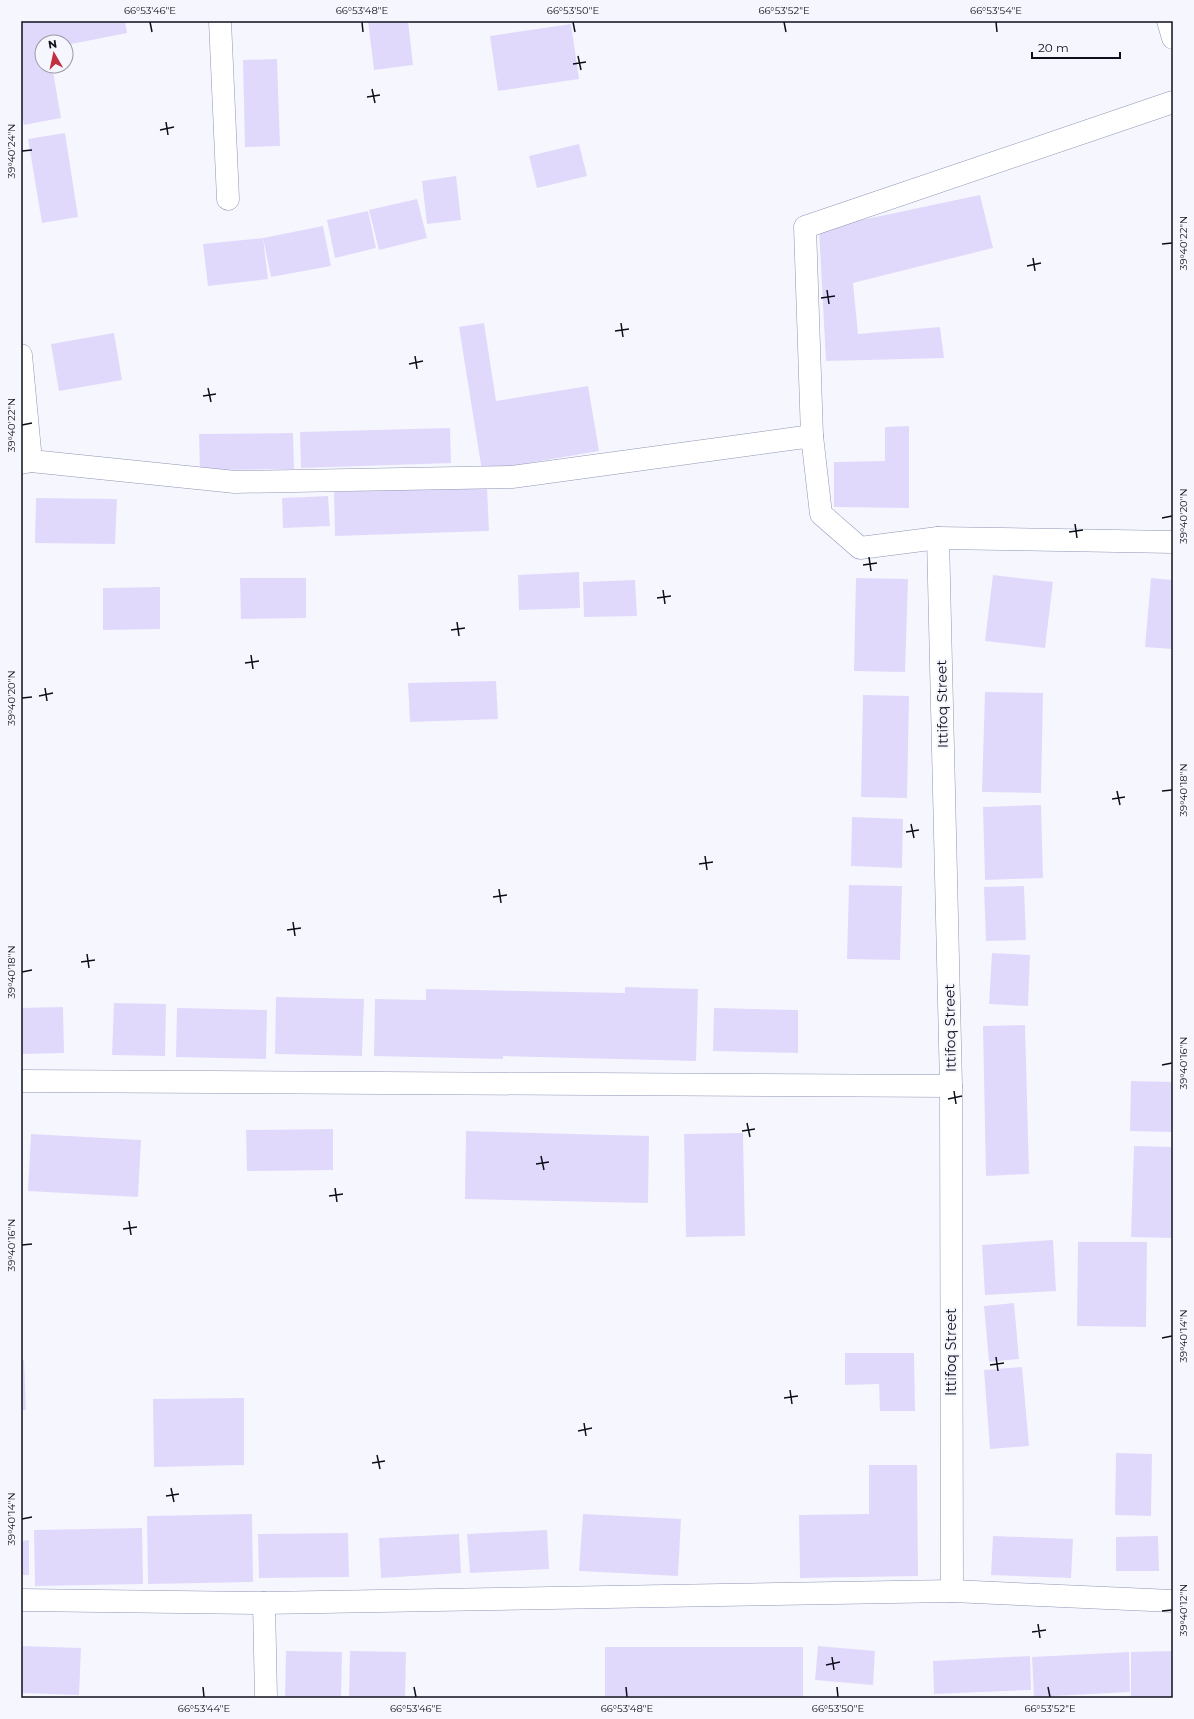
<svg xmlns="http://www.w3.org/2000/svg" width="1194" height="1719" viewBox="0 0 1194 1719" font-family="Montserrat,sans-serif">
	<style>
		.building { fill: #e1d9fb }
		.lines { fill: none; stroke-linecap: round; stroke-linejoin: round }
		.minor-casing { stroke: #8e95b4; stroke-width: 23 }
		.minor { stroke: #fff; stroke-width: 22 }
		.ticks { fill: none; stroke: #0d101b; stroke-width: 1.5 }
		.labels { text-anchor: middle; dominant-baseline: central; stroke-width: 4; stroke-linejoin: round; paint-order: stroke }
		.street-label { font-size: 14px; fill: #0d101b; stroke: #f6f7fe }
		.neatline { fill: none; stroke: #0d101b; stroke-width: 1.5 }
		.ticks-label { font-size: 10px; text-anchor: middle; fill: #0d101b }
	</style>
	<rect width="100%" height="100%" fill="#f6f7fe"/>
	<g class="building">
		<polygon points="21,21 125,21 127,33 66,45 66,42 42,42 42,49 37,51 42,50 42,66 52,66 61,118 24,125 21,108"/>
		<polygon points="368,21 408,21 413,65 374,70"/>
		<polygon points="571,24 579,79 498,91 490,36"/>
		<polygon points="277,59 280,146 245,147 243,60"/>
		<polygon points="65,133 78,217 42,223 28,139"/>
		<polygon points="579,144 587,176 537,188 529,156"/>
		<polygon points="456,176 461,220 427,224 422,181"/>
		<polygon points="980,195 993,248 853,283 858,334 940,327 944,358 826,361 819,229"/>
		<polygon points="417,199 427,238 379,250 369,210"/>
		<polygon points="368,211 376,248 335,258 327,220"/>
		<polygon points="323,226 331,266 271,277 263,238"/>
		<polygon points="263,238 268,279 208,286 203,244"/>
		<polygon points="484,323 496,401 588,386 599,451 482,471 459,327"/>
		<polygon points="114,333 122,380 59,391 51,344"/>
		<polygon points="909,426 909,508 834,507 834,462 885,461 885,427"/>
		<polygon points="450,428 451,463 301,468 300,432"/>
		<polygon points="293,433 294,469 200,470 199,434"/>
		<polygon points="487,487 489,531 335,536 334,492"/>
		<polygon points="328,496 330,526 283,528 282,498"/>
		<polygon points="36,498 117,499 115,544 35,543"/>
		<polygon points="579,572 580,608 519,610 518,575"/>
		<polygon points="993,575 1053,582 1045,648 985,641"/>
		<polygon points="240,578 306,578 306,618 241,619"/>
		<polygon points="856,578 908,579 905,672 854,671"/>
		<polygon points="1151,578 1173,580 1173,649 1145,647"/>
		<polygon points="635,580 637,616 584,617 583,582"/>
		<polygon points="160,587 160,629 103,630 103,588"/>
		<polygon points="496,681 498,719 410,722 408,683"/>
		<polygon points="985,692 1043,693 1041,793 982,792"/>
		<polygon points="863,695 909,696 907,798 861,797"/>
		<polygon points="1041,805 1043,878 985,880 983,807"/>
		<polygon points="852,817 903,819 902,868 851,866"/>
		<polygon points="849,885 902,886 900,960 847,959"/>
		<polygon points="1024,886 1026,940 986,941 984,887"/>
		<polygon points="992,953 1030,955 1028,1006 989,1004"/>
		<polygon points="625,987 698,989 696,1061 503,1056 503,1059 374,1056 375,999 426,1000 426,989 625,993"/>
		<polygon points="276,997 364,999 362,1056 275,1054"/>
		<polygon points="114,1003 166,1004 165,1056 112,1055"/>
		<polygon points="63,1007 64,1053 21,1054 21,1008"/>
		<polygon points="177,1008 267,1010 266,1059 176,1057"/>
		<polygon points="714,1008 798,1010 798,1053 713,1051"/>
		<polygon points="1025,1025 1029,1174 986,1176 983,1026"/>
		<polygon points="1131,1081 1173,1082 1173,1132 1130,1131"/>
		<polygon points="333,1129 333,1170 247,1171 246,1130"/>
		<polygon points="466,1131 649,1136 648,1203 465,1199"/>
		<polygon points="743,1133 745,1236 686,1237 684,1134"/>
		<polygon points="31,1134 141,1140 138,1197 28,1191"/>
		<polygon points="1134,1146 1173,1147 1173,1238 1131,1237"/>
		<polygon points="1053,1240 1056,1291 985,1295 982,1245"/>
		<polygon points="1078,1242 1147,1242 1146,1327 1077,1326"/>
		<polygon points="1014,1303 1019,1359 989,1362 984,1306"/>
		<polygon points="845,1353 914,1353 915,1411 880,1411 879,1384 845,1385"/>
		<polygon points="21,1360 24,1360 26,1410 21,1410"/>
		<polygon points="1022,1367 1029,1446 990,1449 984,1370"/>
		<polygon points="244,1398 244,1465 154,1467 153,1399"/>
		<polygon points="1116,1453 1152,1454 1151,1516 1115,1515"/>
		<polygon points="869,1465 917,1465 918,1576 800,1578 799,1515 869,1514"/>
		<polygon points="252,1514 253,1582 148,1584 147,1516"/>
		<polygon points="583,1514 681,1519 678,1576 579,1571"/>
		<polygon points="142,1528 143,1584 35,1586 34,1530"/>
		<polygon points="547,1530 549,1569 470,1573 467,1534"/>
		<polygon points="348,1533 349,1577 259,1578 258,1534"/>
		<polygon points="459,1534 461,1573 381,1578 379,1538"/>
		<polygon points="993,1536 1073,1539 1071,1578 991,1575"/>
		<polygon points="1158,1536 1159,1571 1116,1571 1116,1537"/>
		<polygon points="29,1540 29,1575 21,1575 21,1541"/>
		<polygon points="21,1646 81,1648 79,1695 21,1693"/>
		<polygon points="818,1646 875,1651 873,1685 815,1680"/>
		<polygon points="605,1647 803,1647 803,1697 605,1696"/>
		<polygon points="286,1651 342,1652 341,1698 285,1698"/>
		<polygon points="350,1651 406,1652 405,1698 349,1698"/>
		<polygon points="1173,1651 1173,1698 1131,1698 1131,1652"/>
		<polygon points="1129,1652 1130,1692 1034,1697 1032,1657"/>
		<polygon points="1030,1656 1031,1690 934,1694 933,1661"/>
	</g>
	<g class="lines">
		<g class="minor-casing">
			<g id="minor">
				<polyline points="220,21 228,199"/>
				<polyline points="1168,21 1173,38"/>
				<polyline points="21,355 31,461 21,463"/>
				<polyline points="812,436 805,227 1173,102"/>
				<polyline points="31,461 235,482 512,477 812,436 821,514 860,548 938,538 1173,542"/>
				<polyline points="938,538 951,1086 952,1591"/>
				<polyline points="21,1081 951,1086"/>
				<polyline points="21,1600 264,1603 952,1591 1173,1601"/>
				<polyline points="264,1603 266,1698"/>
			</g>
		</g>
		<use href="#minor" class="minor"/>
	</g>
	<path class="ticks" d="M150,22L152,32M362,22L363,32M573,22L575,32M784,22L786,32M996,22L997,32M578,56L581,70M573,64L586,62M372,89L375,103M367,97L380,95M166,122L168,135M160,130L174,127M22,151L32,150M1162,244L1172,243M1033,258L1035,271M1027,266L1041,263M827,290L829,304M821,298L835,296M621,323L623,337M615,331L629,329M415,356L417,369M409,364L423,361M208,388L211,402M203,396L216,394M22,425L32,423M1162,518L1172,516M1075,524L1077,538M1069,532L1083,530M869,557L871,571M863,565L877,563M663,590L665,604M657,598L671,596M457,622L459,636M451,630L465,628M251,655L253,669M245,663L259,661M45,688L47,701M39,696L53,693M22,698L32,697M1117,791L1120,805M1162,791L1172,790M1112,799L1125,797M911,824L914,838M906,832L919,830M705,856L707,870M699,864L713,862M499,889L501,903M493,897L507,895M293,922L295,936M287,930L301,928M87,954L89,968M81,962L95,960M22,972L32,970M1162,1065L1172,1063M954,1091L956,1104M948,1099L962,1096M747,1123L750,1137M742,1131L755,1129M541,1156L544,1170M536,1164L549,1162M335,1188L337,1202M329,1196L343,1194M129,1221L131,1235M123,1229L137,1227M22,1245L32,1244M1162,1338L1172,1336M996,1357L998,1371M990,1365L1004,1363M790,1390L792,1404M784,1398L798,1396M584,1423L586,1436M578,1431L592,1428M377,1455L380,1469M372,1463L385,1461M171,1488L174,1502M166,1496L179,1494M22,1519L32,1517M1162,1611L1172,1610M1038,1624L1040,1638M1032,1632L1046,1630M832,1657L834,1670M826,1665L840,1662M203,1687L204,1697M414,1687L416,1697M626,1687L627,1697M837,1687L838,1697M1048,1687L1050,1697"/>
	<g class="labels">
		<g class="street-label">
			<text transform="translate(942 704) rotate(-91)">Ittifoq Street</text>
			<text transform="translate(950 1028) rotate(-91)">Ittifoq Street</text>
			<text transform="translate(951 1352) rotate(-90)">Ittifoq Street</text>
		</g>
	</g>
	<rect width="1194" height="1719" fill="none" stroke="#f6f7fe" stroke-width="44"/>
	<g transform="translate(54 54) rotate(351)"><circle r="19" fill="#f6f7fe" stroke="#999ba3"/>
	<path d="M0-3L7 15L0 10L-7 15Z" fill="#c0303f"/>
	<text y="-6" font-size="11" font-weight="bold" text-anchor="middle" fill="#0d101b">N</text>
	</g>
	<path d="M1032 52v6h88v-6" fill="none" stroke="#0d101b" stroke-width="2"/>
	<text x="1038" y="52" font-size="12" fill="#0d101b" stroke="#f6f7fe" stroke-width="3" paint-order="stroke">20 m</text>
	<rect x="22" y="22" width="1150" height="1675" class="neatline"/>
	<g class="ticks-label">
		<text x="150" y="14">66°53'46"E</text>
		<text x="362" y="14">66°53'48"E</text>
		<text x="573" y="14">66°53'50"E</text>
		<text x="784" y="14">66°53'52"E</text>
		<text x="996" y="14">66°53'54"E</text>
		<text transform="translate(11 151) rotate(-90)" y="4">39°40'24"N</text>
		<text transform="translate(1183 243) rotate(-90)" y="4">39°40'22"N</text>
		<text transform="translate(11 425) rotate(-90)" y="4">39°40'22"N</text>
		<text transform="translate(1183 516) rotate(-90)" y="4">39°40'20"N</text>
		<text transform="translate(11 698) rotate(-90)" y="4">39°40'20"N</text>
		<text transform="translate(1183 790) rotate(-90)" y="4">39°40'18"N</text>
		<text transform="translate(11 972) rotate(-90)" y="4">39°40'18"N</text>
		<text transform="translate(1183 1063) rotate(-90)" y="4">39°40'16"N</text>
		<text transform="translate(11 1245) rotate(-90)" y="4">39°40'16"N</text>
		<text transform="translate(1183 1336) rotate(-90)" y="4">39°40'14"N</text>
		<text transform="translate(11 1519) rotate(-90)" y="4">39°40'14"N</text>
		<text transform="translate(1183 1610) rotate(-90)" y="4">39°40'12"N</text>
		<text x="204" y="1712">66°53'44"E</text>
		<text x="416" y="1712">66°53'46"E</text>
		<text x="627" y="1712">66°53'48"E</text>
		<text x="838" y="1712">66°53'50"E</text>
		<text x="1050" y="1712">66°53'52"E</text>
	</g>
</svg>
